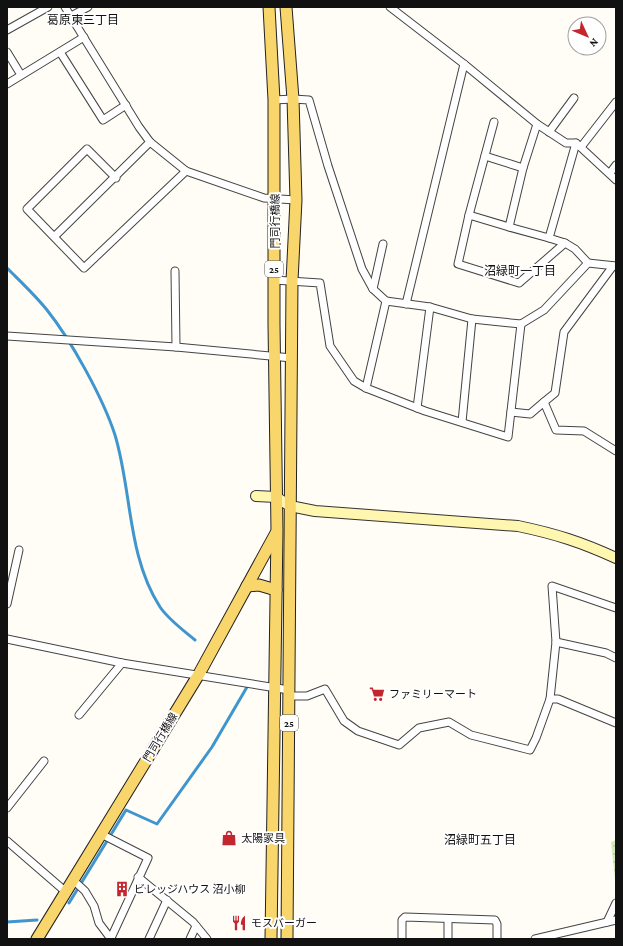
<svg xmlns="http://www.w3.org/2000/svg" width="623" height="946" viewBox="0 0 623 946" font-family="'Crimson Pro','Noto Sans JP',serif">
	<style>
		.park { fill: url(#park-dots) }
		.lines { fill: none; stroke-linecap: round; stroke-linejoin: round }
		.stream { stroke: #3f96cf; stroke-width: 3 }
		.street-casing { stroke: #444; stroke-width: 9 }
		.secondary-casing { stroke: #333; stroke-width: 12 }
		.primary-casing { stroke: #222; stroke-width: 13 }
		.street { stroke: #fff; stroke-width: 7 }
		.secondary { stroke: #fff6b0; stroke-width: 10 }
		.primary { stroke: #f9d66b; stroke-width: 11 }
		.labels { text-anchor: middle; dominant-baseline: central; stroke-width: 4; stroke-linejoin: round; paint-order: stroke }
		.shield { fill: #fff; stroke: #585858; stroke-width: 1 }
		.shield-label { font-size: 10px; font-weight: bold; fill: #111 }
		.street-label { font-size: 11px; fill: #111; stroke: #fff }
		.poi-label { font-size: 11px; fill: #111; stroke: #fff; text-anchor: start }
		.neighbourhood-label { font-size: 12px; fill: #111; stroke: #fff }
	</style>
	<defs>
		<pattern id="park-dots" width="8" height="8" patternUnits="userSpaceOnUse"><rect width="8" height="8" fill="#d5ebbd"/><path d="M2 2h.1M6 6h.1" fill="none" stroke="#b6c8a1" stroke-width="1.8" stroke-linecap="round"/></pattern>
	</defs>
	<rect width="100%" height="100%" fill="#fffdf5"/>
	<polygon class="park" points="616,840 616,889 611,842"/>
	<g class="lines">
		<g class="stream">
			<path d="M7,268C21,282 35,295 47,310C71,340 103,398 115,435C132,491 127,556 160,607C169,620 183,630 195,640"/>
			<polyline points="69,903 126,810 157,824 212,747 247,687"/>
			<polyline points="7,922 37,920"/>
		</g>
		<g class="street-casing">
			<g id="street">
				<polyline points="65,7 139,127 150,142 186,171 264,198 296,200"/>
				<polyline points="390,7 464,64 537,124 566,143 576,143 616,180"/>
				<polyline points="71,16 88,7"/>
				<polyline points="7,30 48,7"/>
				<polyline points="7,52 21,75"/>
				<polyline points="60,52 103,120 126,105"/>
				<polyline points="7,84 84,37"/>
				<polyline points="274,100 293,99 309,100 328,166 362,269 373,289 386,301 430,307 472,319 521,324 544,310 588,263 616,266"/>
				<polyline points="537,124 523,168 509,227 469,215 458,264 519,283 565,243 549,238 576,143"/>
				<polyline points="549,132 574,98"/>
				<polyline points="581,147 616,102"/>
				<polyline points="485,156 523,168"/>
				<polyline points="610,173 616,165"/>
				<polyline points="116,178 87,149 27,209 84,268 186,171"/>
				<polyline points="469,215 494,122"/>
				<polyline points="509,227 549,238"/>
				<polyline points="55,236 150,142"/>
				<polyline points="565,243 575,249 588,263"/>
				<polyline points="175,271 176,347"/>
				<polyline points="274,280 320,283 330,346 354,381 366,388 425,411 508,437 521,324"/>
				<polyline points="373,289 383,244"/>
				<polyline points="406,304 464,64"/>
				<polyline points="7,336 176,347 292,358"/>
				<polyline points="366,388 386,301"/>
				<polyline points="544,402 555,393 564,332 613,266"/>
				<polyline points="417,408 430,307"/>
				<polyline points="511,412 530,414 544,402 556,430 584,431 616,451"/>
				<polyline points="462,422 472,319"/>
				<polyline points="7,604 19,550"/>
				<polyline points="616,608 552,586 556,642 550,699 558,699 616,723"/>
				<polyline points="7,639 122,663 289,690"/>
				<polyline points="556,642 606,653 616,658"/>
				<polyline points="289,696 307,696 325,689 344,721 358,731 399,745 419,728 449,722 471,735 530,750 536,738 550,699"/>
				<polyline points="79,715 122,663"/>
				<polyline points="7,808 44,761"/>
				<polyline points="101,834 148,858 111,938"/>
				<polyline points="7,841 66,892"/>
				<polyline points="138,877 193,922 207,939"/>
				<polyline points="73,880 85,891 94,906 99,923 111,939"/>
				<polyline points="607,922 616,903"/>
				<polyline points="149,939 167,900"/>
				<polyline points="190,939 196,926"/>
				<polyline points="402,939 402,920 405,917 495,920 497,924 497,939"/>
				<polyline points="448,939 448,919"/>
				<polyline points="535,939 616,920"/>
			</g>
		</g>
		<g class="secondary-casing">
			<path id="secondary" d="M256,496L276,497L290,506L315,511L518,526C556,534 581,542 616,558"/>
		</g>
		<g class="primary-casing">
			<g id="primary">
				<polyline points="269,7 274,100 274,324 277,531 271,939"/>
				<polyline points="286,7 293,99 296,200 292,281 287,939"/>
				<polyline points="247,586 259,585 276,590"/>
				<polyline points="37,939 199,674 276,533"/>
			</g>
		</g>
		<use href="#street" class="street"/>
		<use href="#secondary" class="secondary"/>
		<use href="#primary" class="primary"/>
	</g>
	<defs>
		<g id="supermarket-bare" transform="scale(1.2)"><path d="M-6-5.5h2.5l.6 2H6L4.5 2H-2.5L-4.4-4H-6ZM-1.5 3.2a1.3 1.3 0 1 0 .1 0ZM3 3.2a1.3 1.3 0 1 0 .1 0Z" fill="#c4262e" stroke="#fff" stroke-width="2.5" paint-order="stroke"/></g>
		<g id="shop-bare" transform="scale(1.2)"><path d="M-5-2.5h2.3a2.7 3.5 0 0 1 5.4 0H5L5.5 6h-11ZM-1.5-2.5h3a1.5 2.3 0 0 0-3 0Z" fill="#c4262e" stroke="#fff" stroke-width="2.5" paint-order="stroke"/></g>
		<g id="building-bare" transform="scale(1.2)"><path d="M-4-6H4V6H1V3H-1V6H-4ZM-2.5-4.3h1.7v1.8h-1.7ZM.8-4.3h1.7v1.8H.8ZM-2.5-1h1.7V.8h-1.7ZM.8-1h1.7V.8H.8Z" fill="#c4262e" stroke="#fff" stroke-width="2.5" paint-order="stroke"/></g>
		<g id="restaurant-bare" transform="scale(1.2)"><path d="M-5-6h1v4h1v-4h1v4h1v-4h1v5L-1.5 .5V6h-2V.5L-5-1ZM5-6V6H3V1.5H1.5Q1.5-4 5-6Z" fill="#c4262e" stroke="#fff" stroke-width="2.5" paint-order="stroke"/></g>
	</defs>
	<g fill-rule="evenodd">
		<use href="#supermarket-bare" x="377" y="694"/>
		<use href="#shop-bare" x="229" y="838"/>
		<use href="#building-bare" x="122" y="889"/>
		<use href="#restaurant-bare" x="239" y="923"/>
	</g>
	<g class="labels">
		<g class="shield">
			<rect x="265" y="261" width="18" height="16" rx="3"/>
			<rect x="280" y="715" width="18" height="16" rx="3"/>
		</g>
		<g class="shield-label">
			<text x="274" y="269">25</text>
			<text x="289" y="723">25</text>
		</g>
		<g class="street-label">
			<text transform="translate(275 221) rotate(-90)">門司行橋線</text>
			<text transform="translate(160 737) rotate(-59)">門司行橋線</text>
		</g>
		<g class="poi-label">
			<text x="389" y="694">ファミリーマート</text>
			<text x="241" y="838">太陽家具</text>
			<text x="134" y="889">ビレッジハウス 沼小柳</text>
			<text x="251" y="923">モスバーガー</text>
		</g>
		<g class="neighbourhood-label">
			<text x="83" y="20">葛原東三丁目</text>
			<text x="520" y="271">沼緑町一丁目</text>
			<text x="480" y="840">沼緑町五丁目</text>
		</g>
	</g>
	<rect width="623" height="946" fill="none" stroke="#111111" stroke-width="16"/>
	<g transform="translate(587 36) rotate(134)"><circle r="19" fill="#ffffff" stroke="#a0a0a0"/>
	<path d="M0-3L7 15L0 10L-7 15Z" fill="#c4262e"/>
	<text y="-6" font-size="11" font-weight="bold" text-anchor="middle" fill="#111111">N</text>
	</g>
</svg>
